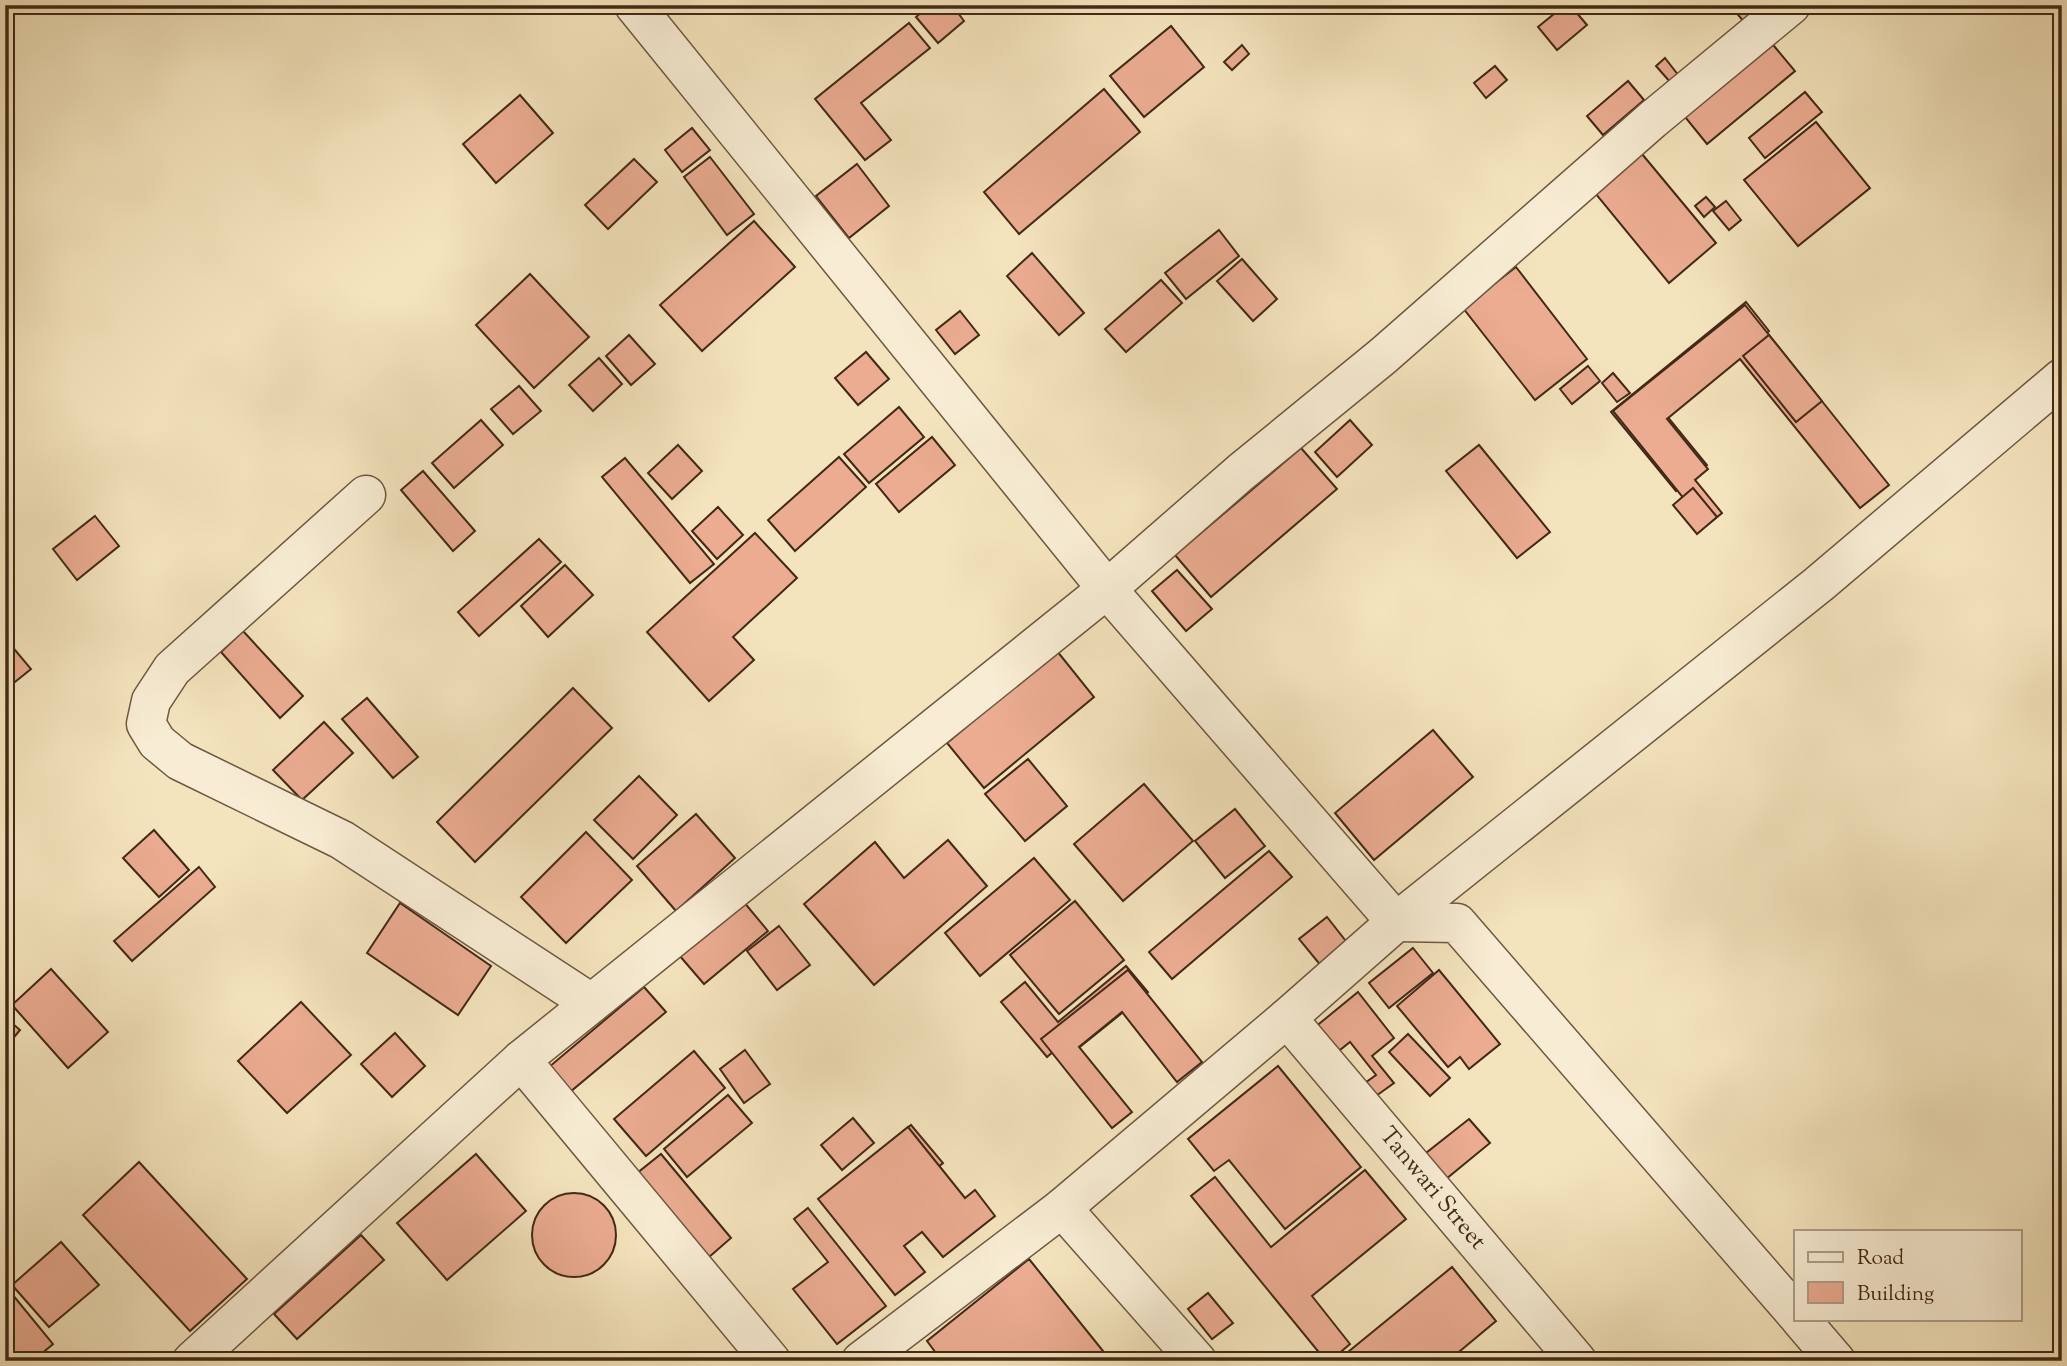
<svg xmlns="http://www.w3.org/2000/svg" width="2067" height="1366" viewBox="0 0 2067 1366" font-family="'Sorts Mill Goudy',serif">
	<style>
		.building { fill: #ebac92; stroke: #422916; stroke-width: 2 }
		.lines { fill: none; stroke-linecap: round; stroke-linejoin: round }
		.minor-casing { stroke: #6e5840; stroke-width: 41 }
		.minor { stroke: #f8edd4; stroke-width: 38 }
		.labels { text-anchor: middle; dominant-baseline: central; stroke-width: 6; stroke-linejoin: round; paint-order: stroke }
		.street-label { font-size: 24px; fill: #422916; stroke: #f8edd4 }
	</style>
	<rect width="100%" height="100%" fill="#f4e4bd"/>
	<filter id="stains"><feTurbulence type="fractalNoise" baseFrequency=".00286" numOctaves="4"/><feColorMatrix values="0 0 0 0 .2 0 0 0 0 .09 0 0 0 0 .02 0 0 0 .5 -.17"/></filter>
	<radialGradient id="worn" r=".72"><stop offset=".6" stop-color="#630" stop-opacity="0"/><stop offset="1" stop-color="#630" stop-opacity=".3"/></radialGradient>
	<g class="building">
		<polygon points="930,5 952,5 964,21 938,43 916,17"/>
		<polygon points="1565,5 1570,5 1587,25 1557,50 1538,27"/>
		<polygon points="1730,5 1766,5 1748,27"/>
		<polygon points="909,23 930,48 861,103 891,140 865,160 815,99"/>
		<polygon points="1171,26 1204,67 1144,117 1110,76"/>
		<polygon points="1769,40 1795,71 1707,144 1681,112"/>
		<polygon points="1242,45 1249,54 1232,70 1224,62"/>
		<polygon points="1665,58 1679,76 1671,83 1656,66"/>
		<polygon points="1495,66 1507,80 1486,98 1474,83"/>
		<polygon points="1628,81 1644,100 1603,135 1587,116"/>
		<polygon points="1104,89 1140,132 1019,234 984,192"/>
		<polygon points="1805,92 1822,112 1765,158 1749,138"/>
		<polygon points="520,95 553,133 496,183 463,144"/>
		<polygon points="1816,122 1870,188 1798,246 1744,180"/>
		<polygon points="692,128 710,150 682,172 665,150"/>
		<polygon points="1642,154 1716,243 1669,283 1595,193"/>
		<polygon points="710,157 754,214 727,235 684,177"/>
		<polygon points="634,159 657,182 608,229 585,205"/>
		<polygon points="857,164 889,206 849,238 816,196"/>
		<polygon points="1706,197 1715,207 1704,217 1695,206"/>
		<polygon points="1726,201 1741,220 1729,230 1713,211"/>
		<polygon points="754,221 795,267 702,351 660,305"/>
		<polygon points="1219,230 1239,256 1186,299 1165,273"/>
		<polygon points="1032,253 1084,313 1059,335 1007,276"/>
		<polygon points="1242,259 1277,299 1253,321 1217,281"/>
		<polygon points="1516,267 1587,359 1535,400 1463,308"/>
		<polygon points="530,274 589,337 534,388 476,325"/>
		<polygon points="1161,280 1182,303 1126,352 1105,329"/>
		<polygon points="1746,302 1769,331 1666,415 1707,465 1676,491 1611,412"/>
		<polygon points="1745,305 1889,485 1860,508 1740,359 1667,419 1708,469 1695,480 1722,513 1706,526 1613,411"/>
		<polygon points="960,311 979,335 955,354 936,330"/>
		<polygon points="629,335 655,364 631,385 606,356"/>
		<polygon points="1769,335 1822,401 1796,422 1743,356"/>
		<polygon points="866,352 889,379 858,405 835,378"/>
		<polygon points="599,358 622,384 593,411 569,385"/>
		<polygon points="1588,366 1600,381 1572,404 1560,389"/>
		<polygon points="1613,373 1630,393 1617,402 1602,383"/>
		<polygon points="519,386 541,411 513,434 491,409"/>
		<polygon points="899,407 924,437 869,483 844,454"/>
		<polygon points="481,420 503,445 454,488 432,463"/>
		<polygon points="1350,420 1372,445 1337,477 1315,452"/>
		<polygon points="932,437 955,465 899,512 876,484"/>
		<polygon points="678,445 702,471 672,499 648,473"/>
		<polygon points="1479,445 1550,532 1517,558 1446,471"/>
		<polygon points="1301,448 1337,489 1211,597 1175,555"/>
		<polygon points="839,457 866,487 795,551 768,520"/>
		<polygon points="625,458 714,564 690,583 602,477"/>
		<polygon points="423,471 475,531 453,551 401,490"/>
		<polygon points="1693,488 1717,517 1697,534 1673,505"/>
		<polygon points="718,507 743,535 717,559 692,531"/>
		<polygon points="95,516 119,546 77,580 53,549"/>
		<polygon points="755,533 797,578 733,637 754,660 709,701 647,632"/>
		<polygon points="539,539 561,562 479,636 458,612"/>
		<polygon points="565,565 593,595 548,637 521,606"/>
		<polygon points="1177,570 1212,609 1186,631 1152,591"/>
		<polygon points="243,631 303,696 280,718 221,652"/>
		<polygon points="5,638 31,669 5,690"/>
		<polygon points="1057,651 1094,697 984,788 947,743"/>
		<polygon points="573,688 612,728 475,862 437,822"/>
		<polygon points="367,698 418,757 393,778 342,719"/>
		<polygon points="324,722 353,753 302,800 273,770"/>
		<polygon points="1433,730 1473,777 1374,860 1335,813"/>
		<polygon points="1028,759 1067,806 1025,841 985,794"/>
		<polygon points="639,776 677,815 633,859 594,820"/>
		<polygon points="1144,784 1193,841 1123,901 1074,844"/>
		<polygon points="1235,809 1265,846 1225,878 1195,841"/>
		<polygon points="696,814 735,858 676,911 637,866"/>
		<polygon points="154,830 189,870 159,897 123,858"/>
		<polygon points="586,832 632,880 566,943 521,897"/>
		<polygon points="948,840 987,886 874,985 804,904 875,842 904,878"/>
		<polygon points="1269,851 1292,877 1172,979 1149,952"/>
		<polygon points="1034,858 1070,900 980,976 945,933"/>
		<polygon points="199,867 215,887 132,961 114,941"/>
		<polygon points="743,901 768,931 704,984 679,955"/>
		<polygon points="1075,901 1124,960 1059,1014 1010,955"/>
		<polygon points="400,903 491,966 458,1015 367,953"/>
		<polygon points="1327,917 1349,945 1322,967 1299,939"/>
		<polygon points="779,926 810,965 777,990 747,951"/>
		<polygon points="1413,948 1433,973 1389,1008 1369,983"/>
		<polygon points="1126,966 1148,992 1070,1055 1061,1045 1047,1057 1001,1002 1025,982 1058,1022"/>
		<polygon points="51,969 108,1032 68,1068 12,1005"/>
		<polygon points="1128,970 1202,1062 1177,1082 1122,1012 1079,1047 1132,1112 1112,1128 1041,1039"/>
		<polygon points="1439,970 1500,1044 1469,1069 1460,1057 1448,1067 1397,1006"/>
		<polygon points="644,987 666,1012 570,1092 549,1067"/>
		<polygon points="1358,992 1394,1038 1372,1056 1394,1083 1376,1096 1365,1083 1376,1075 1350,1042 1335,1054 1314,1028"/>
		<polygon points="301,1002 351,1055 287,1113 238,1061"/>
		<polygon points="5,1017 20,1030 5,1048"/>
		<polygon points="395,1033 425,1066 392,1097 361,1064"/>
		<polygon points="1408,1034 1450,1078 1430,1096 1389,1052"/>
		<polygon points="745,1050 770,1084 744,1103 720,1069"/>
		<polygon points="694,1051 725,1088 646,1156 614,1119"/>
		<polygon points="1278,1066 1361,1167 1285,1229 1229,1160 1214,1171 1188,1139"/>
		<polygon points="728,1095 752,1123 687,1177 664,1149"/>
		<polygon points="853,1118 874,1143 842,1170 821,1145"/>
		<polygon points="1469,1119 1490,1143 1446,1179 1426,1153"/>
		<polygon points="911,1125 943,1163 853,1237 821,1199"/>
		<polygon points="908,1127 965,1198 975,1190 995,1216 943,1257 922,1232 904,1246 925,1272 895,1295 818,1199"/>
		<polygon points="476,1154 526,1211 447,1280 397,1223"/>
		<polygon points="661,1154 731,1238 701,1264 631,1178"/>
		<polygon points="139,1162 247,1279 190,1331 83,1215"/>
		<polygon points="1365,1170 1406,1219 1312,1296 1350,1344 1330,1361 1326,1361 1191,1196 1215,1177 1271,1247"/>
		<circle cx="574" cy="1235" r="42"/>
		<polygon points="808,1208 886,1306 837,1344 793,1289 828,1262 794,1219"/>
		<polygon points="361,1235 384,1260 297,1339 274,1314"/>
		<polygon points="61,1242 99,1285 49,1327 12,1285"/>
		<polygon points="1029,1259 1103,1351 1092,1361 994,1361 991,1358 987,1361 942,1361 927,1341"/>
		<polygon points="1452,1267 1496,1321 1448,1361 1337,1361"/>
		<polygon points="1208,1293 1233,1323 1212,1339 1188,1309"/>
		<polygon points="12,1294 53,1344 33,1361 5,1361 5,1299"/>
	</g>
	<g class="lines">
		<g class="minor-casing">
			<g id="minor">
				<polyline points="634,5 1107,589 1396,922 1457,923 1796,1314"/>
				<polyline points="366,495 172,669 151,701 146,724 157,742 180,761 342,840 591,1003"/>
				<polyline points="1287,1018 1577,1361"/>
				<polyline points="521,1060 771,1361"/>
				<polyline points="1062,1208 1197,1361"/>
				<polyline points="1800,1319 1836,1361"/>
				<polyline points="192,1361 521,1060 1107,589 1241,472 1383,356 1652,120 1791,5"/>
				<polyline points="861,1361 1062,1208 1287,1018 1396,922 1819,584 2062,378"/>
			</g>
		</g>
		<use href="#minor" class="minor"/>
	</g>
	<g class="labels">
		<g class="street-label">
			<text transform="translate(1432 1189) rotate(50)">Tanwari Street</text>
		</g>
	</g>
	<rect width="2067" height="1366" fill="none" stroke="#f4e4bd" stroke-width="28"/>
	<rect x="7" y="7" width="2053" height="1352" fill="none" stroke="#422916" stroke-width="3.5"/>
	<rect x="14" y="14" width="2039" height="1338" fill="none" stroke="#422916" stroke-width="2"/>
	<rect x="1794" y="1230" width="228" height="91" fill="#f8edd4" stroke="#af9f88" stroke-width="2"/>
	<rect x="1808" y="1252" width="35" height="10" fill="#f8edd4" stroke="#af9f88" stroke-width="2"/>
	<text x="1857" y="1264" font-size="21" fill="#422916">Road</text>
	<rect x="1808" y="1282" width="35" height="21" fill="#ebac92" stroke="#af9f88" stroke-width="2"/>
	<text x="1857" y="1300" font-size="21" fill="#422916">Building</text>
	<rect width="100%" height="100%" filter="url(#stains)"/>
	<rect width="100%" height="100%" fill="url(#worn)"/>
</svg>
